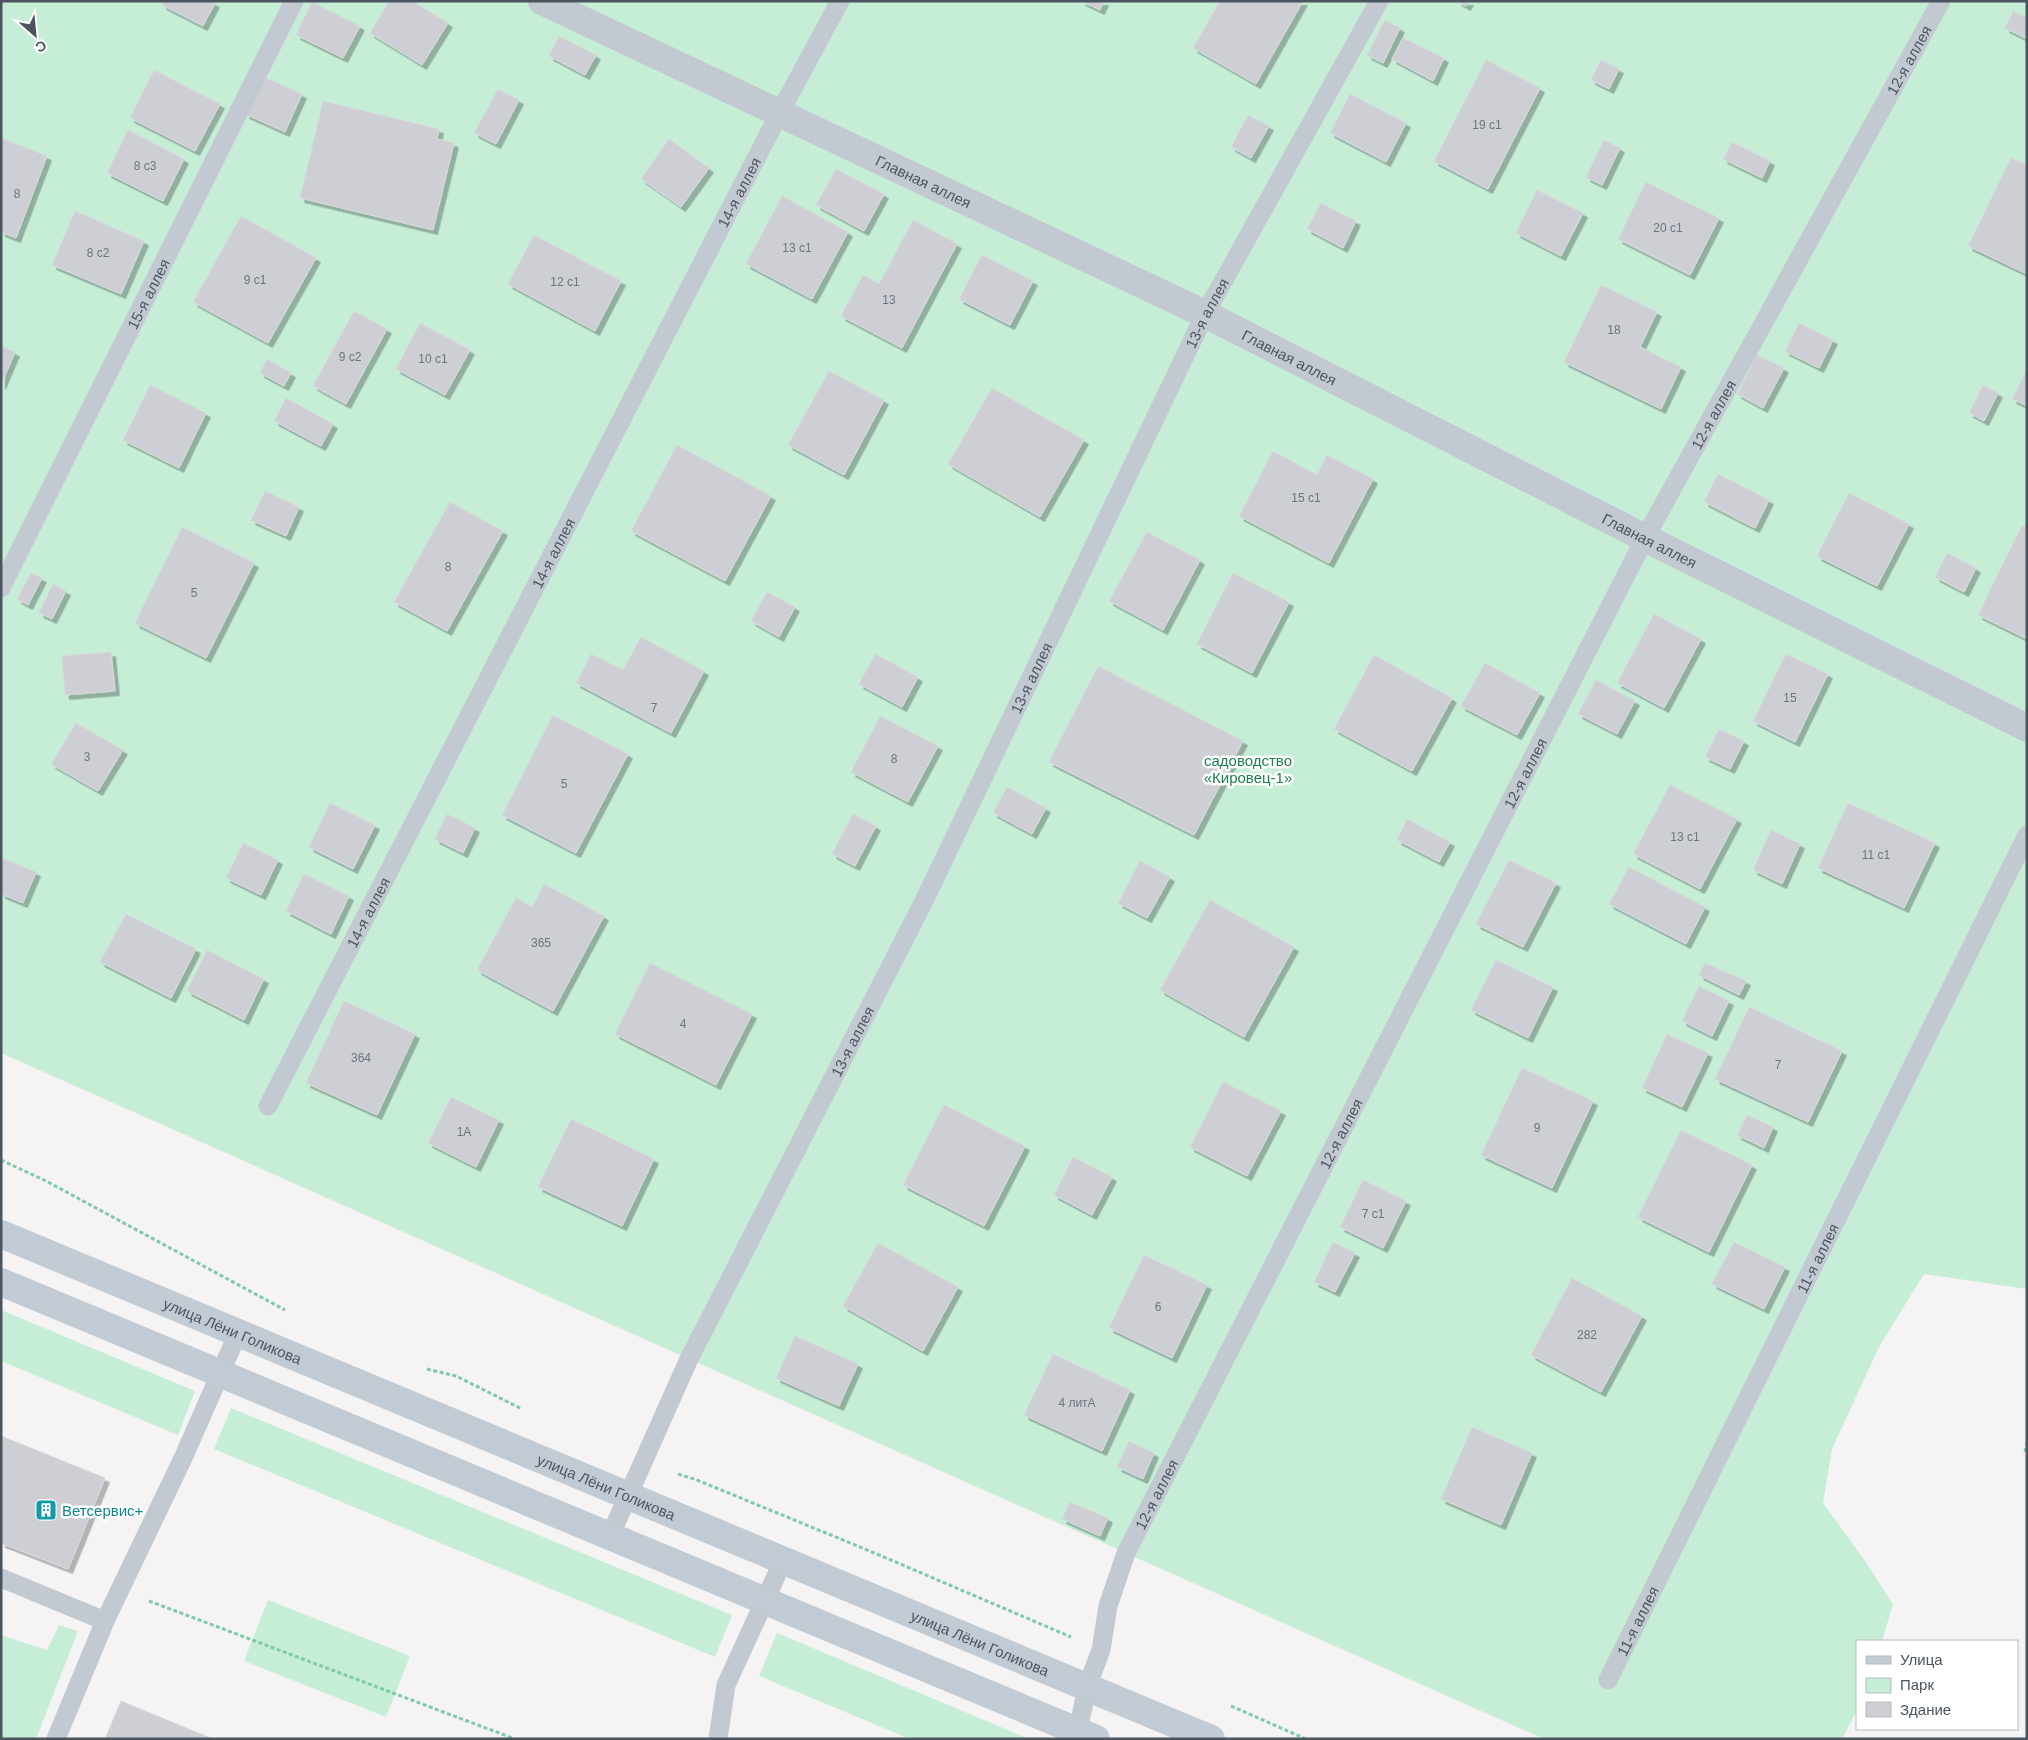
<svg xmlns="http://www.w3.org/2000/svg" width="2028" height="1740" viewBox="0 0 2028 1740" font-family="Arial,sans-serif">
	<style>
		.green { fill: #c6eed7 }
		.building { fill: #cdcfd4; stroke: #d7d9dd; filter: url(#shadow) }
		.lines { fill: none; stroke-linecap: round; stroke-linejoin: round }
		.path { stroke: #7fcaa9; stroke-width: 3; stroke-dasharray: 4 2.5; stroke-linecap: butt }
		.lane { stroke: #c2c9d0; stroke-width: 19 }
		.street { stroke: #c2c9d0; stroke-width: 28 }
		.secondary { stroke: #c2cad4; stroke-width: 28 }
		.labels { text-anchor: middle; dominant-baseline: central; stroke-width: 5; stroke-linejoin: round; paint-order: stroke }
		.number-label { font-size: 12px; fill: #6c747c }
		.street-label { font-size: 15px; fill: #4b555f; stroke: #fff }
		.park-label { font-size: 15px; fill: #1e7e52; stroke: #fff }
		.culture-label { font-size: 15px; fill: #0d838f; stroke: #fff; text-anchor: start }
	</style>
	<defs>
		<filter id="shadow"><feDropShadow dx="4.5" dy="4.5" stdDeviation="0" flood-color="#0004"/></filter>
	</defs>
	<rect width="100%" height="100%" fill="#f5f3f3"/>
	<g class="green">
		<polygon points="1,1 2027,1 2027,1289 1924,1274 1879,1347 1832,1449 1823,1503 1863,1558 1893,1604 1882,1641 1857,1641 1857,1710 1842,1739 1544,1739 1,1053"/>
		<polygon points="1,1310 195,1391 178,1435 1,1361"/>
		<polygon points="231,1408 732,1615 715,1657 214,1449"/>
		<polygon points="268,1600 410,1656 386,1717 244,1661"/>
		<polygon points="59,1625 78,1631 36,1739 1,1739 1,1635 47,1650"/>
		<polygon points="777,1633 1029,1739 910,1739 759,1676"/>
	</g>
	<g class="building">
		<polygon points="164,1 211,1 215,3 203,26 162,5"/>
		<polygon points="389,1 412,1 448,23 422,65 370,33"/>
		<polygon points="1081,1 1104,1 1100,10"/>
		<polygon points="1220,1 1303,1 1256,84 1193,48"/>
		<polygon points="1457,1 1469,1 1466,6"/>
		<polygon points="312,2 360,26 343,58 296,35"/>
		<polygon points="2013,11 2027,18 2027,39 2005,28"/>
		<polygon points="1385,20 1400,28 1383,63 1367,55"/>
		<polygon points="559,36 596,55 585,75 549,56"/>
		<polygon points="1403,38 1444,58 1433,81 1392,59"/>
		<polygon points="1486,60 1540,88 1488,189 1434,161"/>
		<polygon points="1601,60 1619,69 1609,89 1591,80"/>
		<polygon points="154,70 220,104 195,151 130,118"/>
		<polygon points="262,76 302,94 285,132 245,114"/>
		<polygon points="498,89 519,100 496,144 474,133"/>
		<polygon points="1350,94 1406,123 1386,162 1330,133"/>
		<polygon points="323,101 439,129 437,139 454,143 433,230 300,198"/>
		<polygon points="1248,115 1269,126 1251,158 1231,147"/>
		<polygon points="128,130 184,159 163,201 107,173"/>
		<polygon points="1,138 47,156 16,238 1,232"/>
		<polygon points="669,139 709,168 681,207 641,179"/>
		<polygon points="1604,140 1620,148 1602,185 1586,177"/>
		<polygon points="1732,142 1770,161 1762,178 1723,159"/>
		<polygon points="2011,158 2027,165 2027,274 1968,246"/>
		<polygon points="836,169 884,194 864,231 816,205"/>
		<polygon points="1646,182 1719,218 1690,275 1618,239"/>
		<polygon points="1537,190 1583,213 1561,256 1516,233"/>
		<polygon points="782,196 848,232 812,299 746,264"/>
		<polygon points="1321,203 1356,221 1343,248 1307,229"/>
		<polygon points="75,211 144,241 121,294 52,265"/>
		<polygon points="241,216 316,258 268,343 193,302"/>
		<polygon points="913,220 957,244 902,348 841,316 863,275 879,284"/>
		<polygon points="534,235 621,281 595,331 508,284"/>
		<polygon points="982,255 1033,281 1010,325 959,299"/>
		<polygon points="1601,285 1657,312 1640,347 1681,367 1661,409 1564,362"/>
		<polygon points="354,311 387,329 346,404 313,386"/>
		<polygon points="420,323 470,350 445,395 396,369"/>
		<polygon points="1799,323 1833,340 1819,368 1785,351"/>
		<polygon points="1,346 15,352 1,385"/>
		<polygon points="1757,355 1784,368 1763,408 1737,394"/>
		<polygon points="267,359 291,373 284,386 260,373"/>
		<polygon points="2027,369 2027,406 2012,399"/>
		<polygon points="829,371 884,400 844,475 788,445"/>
		<polygon points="150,385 206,413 179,468 123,440"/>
		<polygon points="1983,385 1998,393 1984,421 1969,413"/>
		<polygon points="992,388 1084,440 1040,517 948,464"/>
		<polygon points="286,398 333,424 321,446 274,421"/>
		<polygon points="677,445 771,496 725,581 631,531"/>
		<polygon points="1273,451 1317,475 1327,455 1373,479 1329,563 1239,516"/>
		<polygon points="1718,474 1769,500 1755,528 1704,502"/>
		<polygon points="265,491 299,507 286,536 251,520"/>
		<polygon points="1849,493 1909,524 1877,586 1817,556"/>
		<polygon points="450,502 503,531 447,631 394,602"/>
		<polygon points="2022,525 2027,527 2027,639 1978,615"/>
		<polygon points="182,527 254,563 206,658 135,623"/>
		<polygon points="1147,532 1200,560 1163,630 1109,601"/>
		<polygon points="1947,553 1976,568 1964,592 1935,577"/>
		<polygon points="31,573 42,578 28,605 17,599"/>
		<polygon points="1233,573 1289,602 1252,673 1197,644"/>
		<polygon points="53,584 66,591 52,619 39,613"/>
		<polygon points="767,592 795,607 779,637 751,621"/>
		<polygon points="1654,614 1701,639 1664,708 1617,683"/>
		<polygon points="641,637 704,671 671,733 576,683 591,654 623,670"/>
		<polygon points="111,652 115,691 65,695 62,656"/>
		<polygon points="875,654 918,677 902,707 859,684"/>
		<polygon points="1786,654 1828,674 1795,742 1753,721"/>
		<polygon points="1374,655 1452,698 1412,771 1334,729"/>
		<polygon points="1485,663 1540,693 1517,735 1461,706"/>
		<polygon points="1098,666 1243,741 1194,835 1049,762"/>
		<polygon points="1596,680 1635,701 1617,734 1578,714"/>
		<polygon points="553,715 628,754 576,853 502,815"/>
		<polygon points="880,716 938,746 908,802 851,772"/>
		<polygon points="76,723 123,750 98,791 51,764"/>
		<polygon points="1719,729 1744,741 1730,769 1705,757"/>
		<polygon points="1670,785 1737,819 1700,889 1633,854"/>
		<polygon points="1007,787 1046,808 1032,834 993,813"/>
		<polygon points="330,803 375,825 353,869 309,847"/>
		<polygon points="1848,803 1935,843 1904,908 1818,868"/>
		<polygon points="447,814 475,828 463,853 435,839"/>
		<polygon points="853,814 876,826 855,866 832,854"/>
		<polygon points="1407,819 1450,842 1439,862 1397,840"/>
		<polygon points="1771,830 1800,844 1782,884 1753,870"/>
		<polygon points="243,843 278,860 261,895 226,878"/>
		<polygon points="2,858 36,872 23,903 1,894"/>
		<polygon points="1509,860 1556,883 1523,947 1476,924"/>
		<polygon points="1140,861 1170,877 1147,918 1118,903"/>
		<polygon points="1629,867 1705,907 1686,944 1609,904"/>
		<polygon points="304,874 349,896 331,934 286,911"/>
		<polygon points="544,884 604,916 553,1011 477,970 516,898 532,907"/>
		<polygon points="1210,900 1294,947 1244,1037 1160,990"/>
		<polygon points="126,914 196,949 171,998 100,962"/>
		<polygon points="207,950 264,979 244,1020 187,991"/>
		<polygon points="1496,960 1553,987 1528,1038 1471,1010"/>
		<polygon points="650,963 752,1014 716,1085 615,1034"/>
		<polygon points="1705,963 1746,981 1739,995 1699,975"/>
		<polygon points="1699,986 1729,1001 1712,1036 1682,1021"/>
		<polygon points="344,1001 415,1034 377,1115 306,1083"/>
		<polygon points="1749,1007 1842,1051 1808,1122 1715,1079"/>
		<polygon points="1667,1034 1708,1053 1682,1107 1642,1088"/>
		<polygon points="1522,1068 1593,1101 1552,1188 1481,1155"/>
		<polygon points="1223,1082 1281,1111 1247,1176 1190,1147"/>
		<polygon points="451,1097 499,1120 476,1167 428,1143"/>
		<polygon points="944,1105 1025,1146 984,1226 903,1185"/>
		<polygon points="1747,1115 1773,1127 1764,1148 1737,1135"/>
		<polygon points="571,1119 654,1159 622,1226 538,1187"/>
		<polygon points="1681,1130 1752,1165 1709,1252 1638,1217"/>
		<polygon points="1073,1157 1112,1177 1092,1215 1054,1195"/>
		<polygon points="1363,1180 1406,1201 1383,1248 1340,1227"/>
		<polygon points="1333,1242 1355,1253 1335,1292 1314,1282"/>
		<polygon points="1734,1242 1785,1267 1764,1309 1712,1284"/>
		<polygon points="878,1243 958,1287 923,1351 843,1306"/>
		<polygon points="1144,1255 1207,1285 1172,1358 1109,1328"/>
		<polygon points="1572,1278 1642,1316 1601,1392 1531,1355"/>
		<polygon points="795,1336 858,1364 839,1406 776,1378"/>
		<polygon points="1053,1354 1130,1390 1102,1451 1024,1415"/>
		<polygon points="1472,1427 1532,1453 1501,1525 1441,1499"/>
		<polygon points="1,1436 105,1478 68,1569 1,1543"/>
		<polygon points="1129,1441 1154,1453 1143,1479 1117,1467"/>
		<polygon points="1070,1502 1108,1518 1100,1536 1062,1519"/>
		<polygon points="121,1701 213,1739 105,1739"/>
	</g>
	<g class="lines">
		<g class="path">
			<polyline points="1,1160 46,1181 285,1310"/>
			<polyline points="427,1369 456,1376 522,1409"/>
			<polyline points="2025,1452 2027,1442"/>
			<polyline points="678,1474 697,1480 877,1554 1071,1637"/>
			<polyline points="149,1601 515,1739"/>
			<polyline points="1231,1706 1306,1739"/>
		</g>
		<g class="lane">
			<path id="s1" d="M1,588L294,1"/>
			<path id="s2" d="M268,1106L779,114L840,1"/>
			<path id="s3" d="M610,1536L689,1359L923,903L1205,314L1379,1"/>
			<polyline points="1,1578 105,1621"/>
			<path id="s4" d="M1608,1680L2027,835"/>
			<path id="s5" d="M1078,1731L1087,1687L1101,1650L1108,1606L1126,1553L1645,538L1941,1"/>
			<polyline points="56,1739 105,1621 184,1456 238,1333"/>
			<polyline points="718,1739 726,1685 783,1561"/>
		</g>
		<path class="street" id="s6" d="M542,1L1205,314L1645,538L2027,728"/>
		<g class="secondary">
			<path id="s7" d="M1,1234L1211,1739"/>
			<polyline points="1,1282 1096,1739"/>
		</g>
	</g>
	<defs>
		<g id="building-square" transform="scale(1.125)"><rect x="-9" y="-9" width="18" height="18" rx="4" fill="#0f9aa8" stroke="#fff"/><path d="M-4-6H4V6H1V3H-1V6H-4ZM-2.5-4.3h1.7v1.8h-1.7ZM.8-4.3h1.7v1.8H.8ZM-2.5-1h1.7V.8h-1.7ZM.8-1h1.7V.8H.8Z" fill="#fff"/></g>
	</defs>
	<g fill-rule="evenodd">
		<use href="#building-square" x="46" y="1510"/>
	</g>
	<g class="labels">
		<g class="number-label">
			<text x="1487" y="125">19 с1</text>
			<text x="145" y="166">8 с3</text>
			<text x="17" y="194">8</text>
			<text x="1668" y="228">20 с1</text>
			<text x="797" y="248">13 с1</text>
			<text x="98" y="253">8 с2</text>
			<text x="255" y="280">9 с1</text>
			<text x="565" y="282">12 с1</text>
			<text x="889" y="300">13</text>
			<text x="1614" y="330">18</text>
			<text x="350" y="357">9 с2</text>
			<text x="433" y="359">10 с1</text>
			<text x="1306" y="498">15 с1</text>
			<text x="448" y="567">8</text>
			<text x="194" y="593">5</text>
			<text x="1790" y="698">15</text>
			<text x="654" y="708">7</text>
			<text x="87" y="757">3</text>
			<text x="894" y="759">8</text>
			<text x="564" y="784">5</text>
			<text x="1685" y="837">13 с1</text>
			<text x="1876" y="855">11 с1</text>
			<text x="541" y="943">365</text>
			<text x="683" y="1024">4</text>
			<text x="361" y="1058">364</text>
			<text x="1778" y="1065">7</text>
			<text x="1537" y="1128">9</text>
			<text x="464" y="1132">1А</text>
			<text x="1373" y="1214">7 с1</text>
			<text x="1158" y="1307">6</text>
			<text x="1587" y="1335">282</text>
			<text x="1077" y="1403">4 литА</text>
		</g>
		<g class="street-label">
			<text stroke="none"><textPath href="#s5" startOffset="1871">12-я аллея</textPath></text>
			<text stroke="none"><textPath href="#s6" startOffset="422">Главная аллея</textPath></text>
			<text stroke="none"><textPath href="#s2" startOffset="1028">14-я аллея</textPath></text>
			<text stroke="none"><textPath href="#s1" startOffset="329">15-я аллея</textPath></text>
			<text stroke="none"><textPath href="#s3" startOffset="1361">13-я аллея</textPath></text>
			<text stroke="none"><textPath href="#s6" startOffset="828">Главная аллея</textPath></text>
			<text stroke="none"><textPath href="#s5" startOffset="1466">12-я аллея</textPath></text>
			<text stroke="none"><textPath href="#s6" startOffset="1232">Главная аллея</textPath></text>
			<text stroke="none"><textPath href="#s2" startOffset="622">14-я аллея</textPath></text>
			<text stroke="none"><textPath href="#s3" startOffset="956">13-я аллея</textPath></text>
			<text stroke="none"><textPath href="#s5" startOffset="1061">12-я аллея</textPath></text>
			<text stroke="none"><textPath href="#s2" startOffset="218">14-я аллея</textPath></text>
			<text stroke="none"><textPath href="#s3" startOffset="551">13-я аллея</textPath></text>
			<text stroke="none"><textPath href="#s5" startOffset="656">12-я аллея</textPath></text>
			<text stroke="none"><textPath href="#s4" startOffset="471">11-я аллея</textPath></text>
			<text stroke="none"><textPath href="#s7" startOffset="251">улица Лёни Голикова</textPath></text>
			<text stroke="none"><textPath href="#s7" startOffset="656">улица Лёни Голикова</textPath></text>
			<text stroke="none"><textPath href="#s5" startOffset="251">12-я аллея</textPath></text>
			<text stroke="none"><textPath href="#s4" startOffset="66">11-я аллея</textPath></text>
			<text stroke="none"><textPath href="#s7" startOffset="1061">улица Лёни Голикова</textPath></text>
		</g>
		<g class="park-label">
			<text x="1248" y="760">садоводство<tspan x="1248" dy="17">«Кировец-1»</tspan></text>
		</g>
		<g class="culture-label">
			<text x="62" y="1510">Ветсервис+</text>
		</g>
	</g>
	<rect width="2028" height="1740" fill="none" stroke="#4b555f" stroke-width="5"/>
	<rect x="1856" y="1640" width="162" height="90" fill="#ffffff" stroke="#b7bbbf"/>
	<rect x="1866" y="1656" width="25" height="8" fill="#c2cad4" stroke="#b7bbbf"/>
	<text x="1900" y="1665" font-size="15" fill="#4b555f">Улица</text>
	<rect x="1866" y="1678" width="25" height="15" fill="#c6eed7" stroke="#b7bbbf"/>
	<text x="1900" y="1690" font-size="15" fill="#4b555f">Парк</text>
	<rect x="1866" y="1702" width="25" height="15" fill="#cdcfd4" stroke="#b7bbbf"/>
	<text x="1900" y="1715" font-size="15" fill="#4b555f">Здание</text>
	<g transform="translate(35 35) rotate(153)" stroke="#ffffff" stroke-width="4" paint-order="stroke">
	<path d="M0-4L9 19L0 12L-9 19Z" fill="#4b555f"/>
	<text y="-8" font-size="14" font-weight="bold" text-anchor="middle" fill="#4b555f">С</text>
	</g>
</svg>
